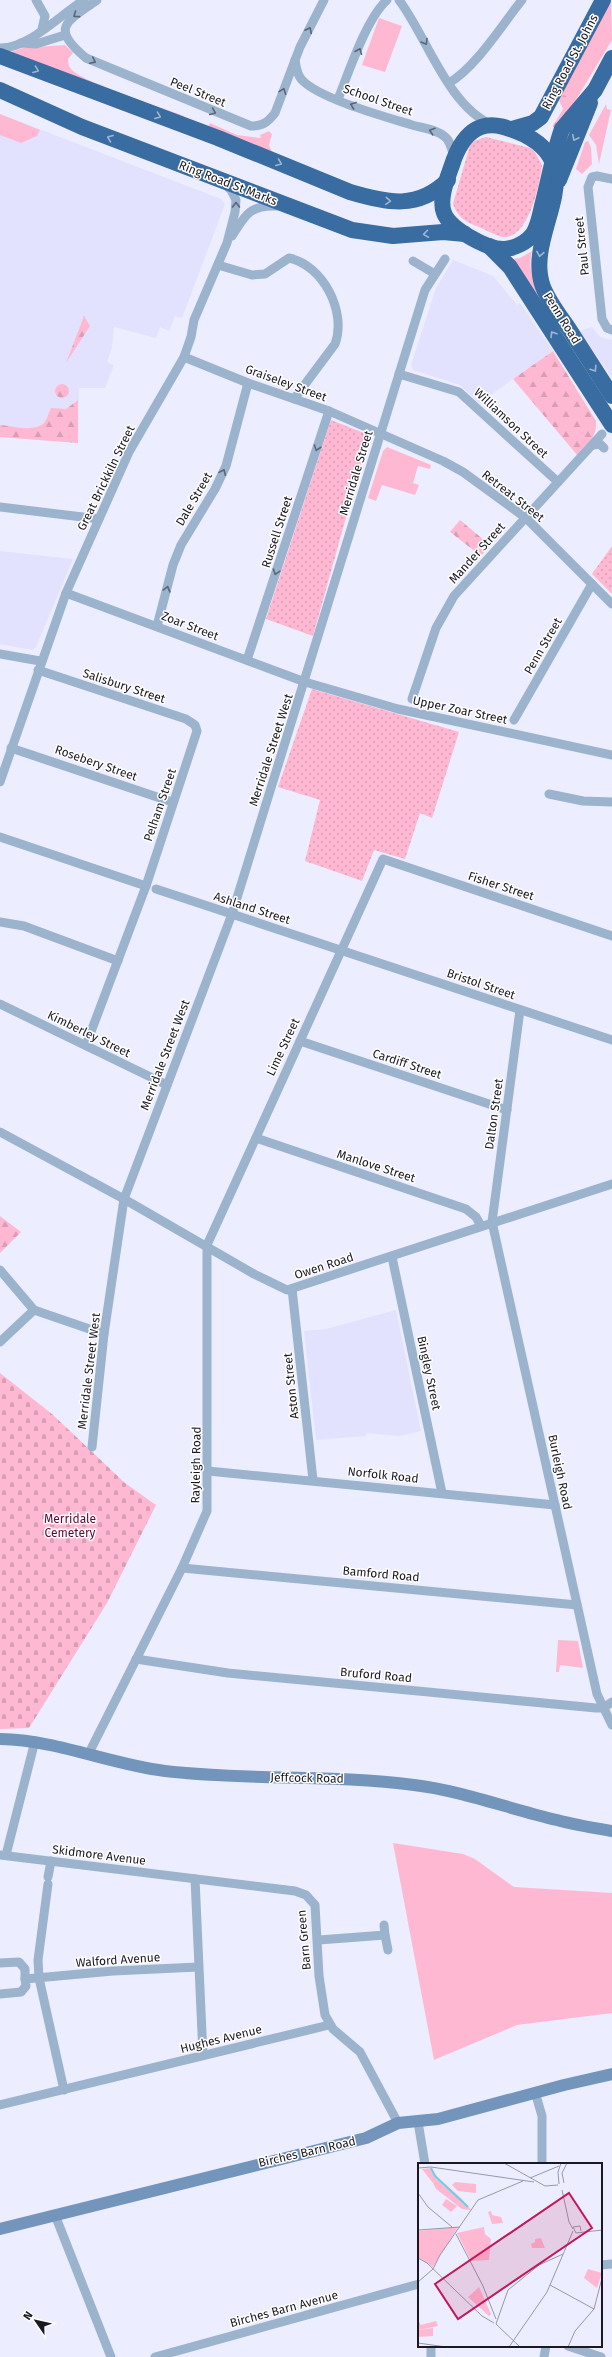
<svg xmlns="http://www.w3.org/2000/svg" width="612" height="2357" viewBox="0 0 612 2357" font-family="'Fira Sans',sans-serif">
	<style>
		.built { fill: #e2e2ff }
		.green { fill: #ffb8d2 }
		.forest { fill: url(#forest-firs) }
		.cemetery { fill: url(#cemetery-stones) }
		.park { fill: url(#park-dots) }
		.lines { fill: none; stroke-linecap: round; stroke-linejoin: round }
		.street { stroke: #9bb3cd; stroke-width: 9 }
		.secondary { stroke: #7395bb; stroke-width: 12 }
		.highway { stroke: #396ca1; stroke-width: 16 }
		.oneway { stroke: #5a6678 }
		.oneway2 { stroke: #9cb6d0 }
		.labels { text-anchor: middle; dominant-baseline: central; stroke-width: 3; stroke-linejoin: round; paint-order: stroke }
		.street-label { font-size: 12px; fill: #1a1923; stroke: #fff }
		.park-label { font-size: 12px; fill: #620337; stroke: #fff }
		.inset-river { fill: none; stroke: #6acfe9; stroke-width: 2 }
		.inset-road { fill: none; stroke: #9898a6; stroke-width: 1 }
		.view { fill: #c2185b; fill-opacity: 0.15; stroke: #c2185b; stroke-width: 2 }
		.inset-edge { fill: none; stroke: #1a1923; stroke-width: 2 }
	</style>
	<defs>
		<pattern id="forest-firs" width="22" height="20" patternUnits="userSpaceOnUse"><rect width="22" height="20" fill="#ffb8d2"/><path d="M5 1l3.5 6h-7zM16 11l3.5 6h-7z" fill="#da9eb4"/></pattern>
		<pattern id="cemetery-stones" width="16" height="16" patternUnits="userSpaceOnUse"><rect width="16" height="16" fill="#ffb8d2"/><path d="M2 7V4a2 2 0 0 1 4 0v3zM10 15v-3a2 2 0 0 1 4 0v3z" fill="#da9eb4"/></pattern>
		<pattern id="park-dots" width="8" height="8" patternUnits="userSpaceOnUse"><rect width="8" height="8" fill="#ffb8d2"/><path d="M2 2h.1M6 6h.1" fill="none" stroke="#da9eb4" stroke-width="1.8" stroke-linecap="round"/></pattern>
	</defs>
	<rect width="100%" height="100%" fill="#ecedfe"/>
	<g class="built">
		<polygon points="0,114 221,199 225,204 182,318 175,316 169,331 160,327 156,338 114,327 112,347 107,362 114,365 105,388 79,388 78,443 0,437"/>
		<polygon points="453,260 493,276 517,305 520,303 553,351 479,403 460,385 413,370 411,365 436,288"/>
		<polygon points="592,327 600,337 612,340 612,378 581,333 582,330"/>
		<polygon points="0,551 73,559 36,647 32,650 0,644"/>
		<polygon points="396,1310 421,1431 400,1436 366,1433 366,1436 316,1440 304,1331 326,1329"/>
	</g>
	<g class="green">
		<polygon points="611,0 612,40 574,103 562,93"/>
		<polygon points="379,18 402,26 385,72 362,65"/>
		<path d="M65,45L73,53L68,59C68,64 69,67 72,70C85,83 163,108 184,116L182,120L11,52L23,48Z"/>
		<polygon points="606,104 607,109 611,110 599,164 596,145 589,135"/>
		<polygon points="0,114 40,130 37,136 21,143 0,135"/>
		<polygon points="210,123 237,135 261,138 260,135 269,131 272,134 269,145 273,155 207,129"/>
		<polygon points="588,141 591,147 592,164 582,174 576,169 585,142"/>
		<path d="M532,251C524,282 548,305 564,329L559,332L512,259L520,258Z"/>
		<polygon points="387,447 431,465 430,469 418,466 413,483 419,485 415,495 382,485 376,501 368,498 383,451"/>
		<polygon points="558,1640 578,1641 583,1668 560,1665 559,1672 556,1672"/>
		<polygon points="393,1843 463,1854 475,1859 514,1887 612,1893 612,2013 517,2025 434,2060"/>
	</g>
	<g class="forest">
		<polygon points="562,93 574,103 554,130 553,126 563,109 559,100"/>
		<polygon points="84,316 90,326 66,363"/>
		<path d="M553,351L596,421C597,437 588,444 578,456L513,379Z"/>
		<circle cx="62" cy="391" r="7"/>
		<path d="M78,400V443L0,437V425C13,426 38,434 46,420C48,416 49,412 51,408L66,409Z"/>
		<polygon points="460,520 490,545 481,556 450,532"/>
		<polygon points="0,1216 21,1232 0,1253"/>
	</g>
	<polygon class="cemetery" points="0,1373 52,1414 125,1483 156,1505 107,1603 29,1728 0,1729"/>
	<g class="park">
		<path d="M486,137L530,148L535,152L542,165C540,184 528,241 502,237C495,235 486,230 479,227C466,222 458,218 453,204L470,145L474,141Z"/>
		<polygon points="331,420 369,435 313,636 266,619"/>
		<polygon points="612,546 612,594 592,574"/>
		<polygon points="312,689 459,732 432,818 420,813 405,859 374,850 362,881 305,861 320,800 278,787"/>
	</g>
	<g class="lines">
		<g class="street">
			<polyline points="36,0 45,16 42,29"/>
			<path d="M97,0C67,22 49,27 86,58L251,126C263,126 268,122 275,113L300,47L324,0"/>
			<path d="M399,0C427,37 447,105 492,125"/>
			<polyline points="21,43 36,44 65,35"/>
			<path d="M0,48C28,49 60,15 84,0"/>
			<path d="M295,60C296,67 297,75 302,80C320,99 386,117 412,125C422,128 436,129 444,136C451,141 452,150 454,158"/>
			<path d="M449,83C477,66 501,26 522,0"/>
			<path d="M338,99C349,72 366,19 387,0"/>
			<polyline points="612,179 597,176 592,177 588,187 602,319 607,328 612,330"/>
			<path d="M232,236C245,216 249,205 276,206"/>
			<polyline points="413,261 435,274"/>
			<path d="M218,265L252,275L265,274L289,258C323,265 347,312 335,344L294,399"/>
			<polyline points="184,357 248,383 329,411 443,461 463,472 526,518 612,604"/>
			<polyline points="399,374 459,392 558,482"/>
			<polyline points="593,445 600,444 604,448"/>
			<polyline points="0,507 99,519"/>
			<polyline points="66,593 305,682 398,709 612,755"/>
			<polyline points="157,626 173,565 181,545 215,489 226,466 248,383"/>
			<polyline points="0,654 40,661"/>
			<polyline points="247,660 329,411"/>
			<polyline points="38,670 186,719 195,725 197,731 146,886 86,1045"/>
			<polyline points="412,699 436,628 454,596 602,434"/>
			<polyline points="514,720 592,584"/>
			<polyline points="11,748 172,802"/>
			<polyline points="0,782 66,593 129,452 184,357 191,337 194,320 227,243 235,212 236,200 231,190 227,186"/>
			<polyline points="549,794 583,801 612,802"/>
			<polyline points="0,837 146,886"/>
			<polyline points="156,889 612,1040"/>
			<polyline points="0,922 24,926 118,961"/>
			<polyline points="0,1004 167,1085"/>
			<polyline points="520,1010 492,1222 597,1694 612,1725"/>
			<polyline points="300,1041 507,1110"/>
			<polyline points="0,1132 124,1199 254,1274 287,1290 612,1184"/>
			<polyline points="256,1138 466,1209 476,1217 481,1226"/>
			<polyline points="392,1257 442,1493"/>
			<polyline points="0,1270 34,1310 104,1334"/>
			<polyline points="292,1289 313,1480"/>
			<polyline points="0,1342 34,1310"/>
			<polyline points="92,1447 104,1334 124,1199 232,914 425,290 445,259"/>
			<polyline points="208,1471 555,1505"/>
			<polyline points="182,1568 577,1605"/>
			<polyline points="136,1659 228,1673 596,1708 603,1708 612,1702"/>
			<polyline points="89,1753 182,1568 207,1511 207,1245 383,859 612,936"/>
			<polyline points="0,1855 295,1891 306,1895 315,1905 319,1976 325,2015 333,2029 360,2052 398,2123"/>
			<polyline points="6,1855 35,1741"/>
			<polyline points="48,1877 51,1861"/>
			<polyline points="195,1879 203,2055"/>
			<polyline points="48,1884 38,1960 39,1978 64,2090"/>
			<polyline points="385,1935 388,1950"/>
			<polyline points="319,1940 385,1935 384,1925"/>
			<polyline points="0,1963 19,1962 25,1969 25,1979"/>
			<polyline points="0,1994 21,1992 26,1986 25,1979 113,1971 198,1967"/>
			<polyline points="535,2092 542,2116 542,2164"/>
			<polyline points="0,2105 329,2025"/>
			<polyline points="418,2122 425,2164"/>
			<polyline points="55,2215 111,2357"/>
			<polyline points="601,2265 612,2264"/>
			<polyline points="568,2346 601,2357"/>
			<polyline points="155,2357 419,2284"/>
			<polyline points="431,2357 431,2346"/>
			<polyline points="544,2357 546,2346"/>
		</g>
		<g class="secondary">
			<path d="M0,1739C57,1740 109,1764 165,1771C248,1781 332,1774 414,1785C463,1791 509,1809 557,1820C575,1825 594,1828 612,1831"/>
			<polyline points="0,2229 366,2138 398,2123 438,2119 564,2085 612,2074"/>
		</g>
		<g class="highway">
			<path d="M0,56L218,138L350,192C387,203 418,210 448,180"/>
			<path d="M612,58L595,90L562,129C553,154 549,180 542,206C540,215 538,226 533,234C526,243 515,248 505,249C488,250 450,229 444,213C438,197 449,175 454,159C459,146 467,132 481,127C496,122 511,129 525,135C594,170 523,234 543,287C549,302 560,316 569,329C584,352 598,374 612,396"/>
			<polyline points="0,90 82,127 352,230 393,236 443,232 465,234"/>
			<polyline points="512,129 533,123 541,117 603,0"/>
			<polyline points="559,180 590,103"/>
			<polyline points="489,246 510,267 612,425"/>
		</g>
	</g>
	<defs><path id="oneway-chevron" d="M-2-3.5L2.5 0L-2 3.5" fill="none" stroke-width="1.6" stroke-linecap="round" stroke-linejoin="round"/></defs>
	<g class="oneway">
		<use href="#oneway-chevron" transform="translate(76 15) rotate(144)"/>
		<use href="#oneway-chevron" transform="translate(309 30) rotate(-63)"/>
		<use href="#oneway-chevron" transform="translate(425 42) rotate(59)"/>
		<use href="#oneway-chevron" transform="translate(359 51) rotate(-67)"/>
		<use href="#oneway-chevron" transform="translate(93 61) rotate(27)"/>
		<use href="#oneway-chevron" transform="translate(283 91) rotate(-69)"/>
		<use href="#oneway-chevron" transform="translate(353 105) rotate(-160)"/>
		<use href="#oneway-chevron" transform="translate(213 112) rotate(23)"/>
		<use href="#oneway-chevron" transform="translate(432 131) rotate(-162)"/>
		<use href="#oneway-chevron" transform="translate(236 205) rotate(-90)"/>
		<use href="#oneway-chevron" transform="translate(317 448) rotate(109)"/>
		<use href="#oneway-chevron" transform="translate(223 472) rotate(-66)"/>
		<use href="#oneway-chevron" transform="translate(276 572) rotate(108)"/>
		<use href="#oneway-chevron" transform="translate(167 589) rotate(-75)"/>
	</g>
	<g class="oneway2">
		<use href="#oneway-chevron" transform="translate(36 70) rotate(21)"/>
		<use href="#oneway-chevron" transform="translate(158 116) rotate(21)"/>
		<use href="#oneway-chevron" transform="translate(110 138) rotate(-159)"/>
		<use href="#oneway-chevron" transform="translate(575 138) rotate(116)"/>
		<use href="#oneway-chevron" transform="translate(279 163) rotate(22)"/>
		<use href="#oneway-chevron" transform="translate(388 201) rotate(4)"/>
		<use href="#oneway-chevron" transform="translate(426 234) rotate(172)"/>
		<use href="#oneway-chevron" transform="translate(540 254) rotate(100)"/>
		<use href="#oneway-chevron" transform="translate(553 334) rotate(-122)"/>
		<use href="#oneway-chevron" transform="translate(594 369) rotate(57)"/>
	</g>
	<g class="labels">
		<g class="street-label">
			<text transform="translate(570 62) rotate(-62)">Ring Road St. Johns</text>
			<text transform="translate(198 92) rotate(22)">Peel Street</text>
			<text transform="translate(378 100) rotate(19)">School Street</text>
			<text transform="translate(228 183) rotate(21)">Ring Road St Marks</text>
			<text transform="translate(582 246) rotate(-96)">Paul Street</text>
			<text transform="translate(562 318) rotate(58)">Penn Road</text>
			<text transform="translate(286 383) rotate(20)">Graiseley Street</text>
			<text transform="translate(511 423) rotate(43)">Williamson Street</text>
			<text transform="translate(356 473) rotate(-73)">Merridale Street</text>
			<text transform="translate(106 478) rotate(-64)">Great Brickkiln Street</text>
			<text transform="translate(513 496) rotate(38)">Retreat Street</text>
			<text transform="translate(194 499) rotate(-60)">Dale Street</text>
			<text transform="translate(277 532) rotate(-72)">Russell Street</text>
			<text transform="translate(477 553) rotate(-48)">Mander Street</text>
			<text transform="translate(190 626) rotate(21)">Zoar Street</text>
			<text transform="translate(543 646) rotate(-60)">Penn Street</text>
			<text transform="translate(124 686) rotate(18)">Salisbury Street</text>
			<text transform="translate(460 710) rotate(12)">Upper Zoar Street</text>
			<text transform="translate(271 750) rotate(-72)">Merridale Street West</text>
			<text transform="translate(96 763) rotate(19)">Rosebery Street</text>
			<text transform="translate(160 805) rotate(-71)">Pelham Street</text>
			<text transform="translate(501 886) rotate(18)">Fisher Street</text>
			<text transform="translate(252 908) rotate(18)">Ashland Street</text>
			<text transform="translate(481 984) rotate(19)">Bristol Street</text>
			<text transform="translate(89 1034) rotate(26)">Kimberley Street</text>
			<text transform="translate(283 1047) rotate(-65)">Lime Street</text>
			<text transform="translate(165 1055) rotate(-69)">Merridale Street West</text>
			<text transform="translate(407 1064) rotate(18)">Cardiff Street</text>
			<text transform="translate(494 1114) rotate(-82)">Dalton Street</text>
			<text transform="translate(376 1166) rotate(18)">Manlove Street</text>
			<text transform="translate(324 1266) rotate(-18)">Owen Road</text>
			<text transform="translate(89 1371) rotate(-83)">Merridale Street West</text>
			<text transform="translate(429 1373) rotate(78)">Bingley Street</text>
			<text transform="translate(291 1386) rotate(-96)">Aston Street</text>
			<text transform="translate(196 1465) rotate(-89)">Rayleigh Road</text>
			<text transform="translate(560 1472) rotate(78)">Burleigh Road</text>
			<text transform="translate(383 1475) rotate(6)">Norfolk Road</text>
			<text transform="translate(381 1574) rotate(5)">Bamford Road</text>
			<text transform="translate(376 1675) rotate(5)">Bruford Road</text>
			<text transform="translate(307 1778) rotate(1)">Jeffcock Road</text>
			<text transform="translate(99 1855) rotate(7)">Skidmore Avenue</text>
			<text transform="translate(304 1940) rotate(-95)">Barn Green</text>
			<text transform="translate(118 1960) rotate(-4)">Walford Avenue</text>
			<text transform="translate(221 2039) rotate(-14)">Hughes Avenue</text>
			<text transform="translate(307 2152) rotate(-13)">Birches Barn Road</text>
			<text transform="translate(284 2309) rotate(-15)">Birches Barn Avenue</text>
		</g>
		<g class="park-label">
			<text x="70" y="1519">Merridale<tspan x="70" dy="14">Cemetery</tspan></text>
		</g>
	</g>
	<g transform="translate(418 2163)">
		<rect width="184" height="184" fill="#ecedfe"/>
		<path d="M13,5L20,15L15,20L4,6ZM37,19L58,21V30L40,28L34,22ZM61,124L73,151L71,153L50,134Z" fill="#ffb8d2"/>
		<path d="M66,64L67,71L73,76L71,97L53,98L39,70ZM15,165V173L0,174V167Z" fill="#ffb8d2"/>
		<path d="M20,15L44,36L53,47L44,46L18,26L15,20ZM28,36L39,43L33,49L24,42ZM73,48L74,52L83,54L85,60L74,61L70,49ZM40,64L15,104L0,94V68ZM123,75L127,85H114L113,81L117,79V76ZM170,106L184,110L179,125L166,115ZM0,157L3,162L18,158L20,163L0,167Z" fill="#ffb8d2"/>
		<path class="inset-river" d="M13,5L17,13L50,44"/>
		<path class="inset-road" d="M86,0L127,23L140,22M0,5L13,4L116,19M112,15L141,3M146,20L144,10L149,0M141,21L140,9L143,0M144,27L151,59L155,66M0,30L10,44L34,64M0,67L42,64M163,68L162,63L155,64L158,70L184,67M38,71L65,123L78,156M0,95L9,100L64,153L76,160M0,119L15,106L22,92L60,37L105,18M132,122L176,146M78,161L90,127L121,102L145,91M78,161L102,184M0,180L28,184M91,184L129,129L155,68M150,184L157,168L176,146L184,115"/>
		<path class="view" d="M151,30L174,65L40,156L17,121Z"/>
		<rect width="184" height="184" class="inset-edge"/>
	</g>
	<g transform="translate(36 2321) rotate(304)" stroke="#ffffff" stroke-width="3" paint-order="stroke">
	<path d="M0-3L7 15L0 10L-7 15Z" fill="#1a1923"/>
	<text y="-6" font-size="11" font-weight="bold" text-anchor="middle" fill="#1a1923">N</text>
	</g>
</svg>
